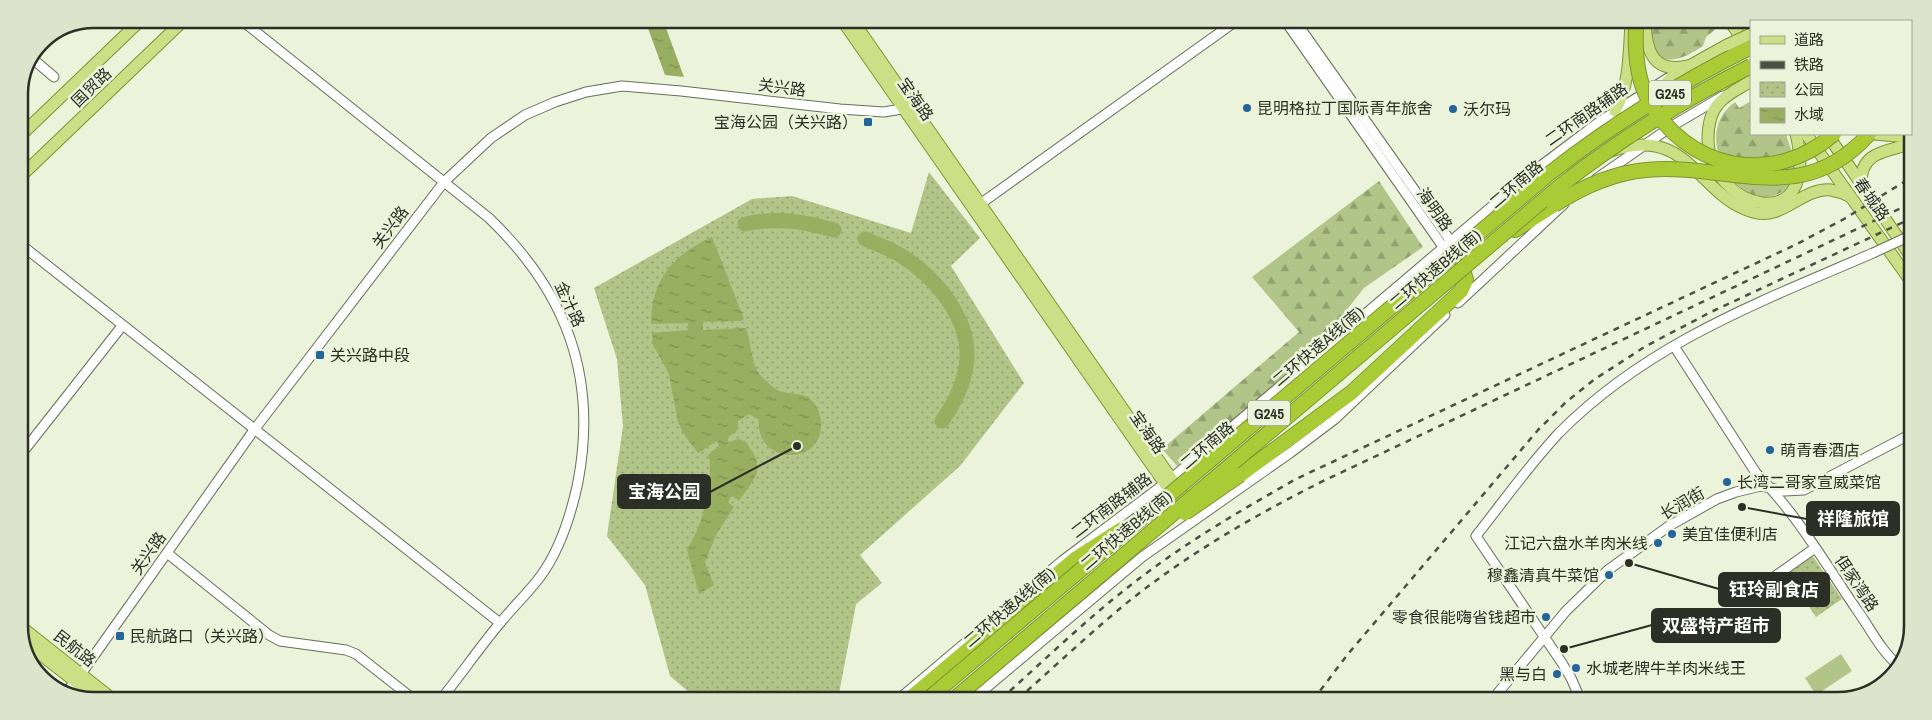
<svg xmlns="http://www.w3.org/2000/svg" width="1932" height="720" viewBox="0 0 1932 720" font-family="'Archivo Narrow','Noto Sans SC',sans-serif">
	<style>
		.forest { fill: url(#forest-firs) }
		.park { fill: url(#park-dots) }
		.pitch { fill: #b2c588 }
		.water { fill: url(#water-ripples) }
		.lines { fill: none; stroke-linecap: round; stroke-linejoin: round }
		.river { stroke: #98af62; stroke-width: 15 }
		.minor-tunnel { stroke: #c5cdb6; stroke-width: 9; stroke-dasharray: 9 4.5; stroke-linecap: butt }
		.minor-casing { stroke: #676e59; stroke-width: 11 }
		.major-casing { stroke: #7d9530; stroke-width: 13 }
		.highway-casing { stroke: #7d9530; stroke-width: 16 }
		.minor { stroke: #fff; stroke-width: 9 }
		.major { stroke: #cbe086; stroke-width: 11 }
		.highway { stroke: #a9cc36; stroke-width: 14 }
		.rail { stroke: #4d5145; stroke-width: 2.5; stroke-dasharray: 6 6; stroke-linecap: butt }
		.minor-bridge-casing { stroke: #676e59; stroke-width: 11; stroke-linecap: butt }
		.major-bridge-casing { stroke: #7d9530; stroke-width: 13; stroke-linecap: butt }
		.highway-bridge-casing { stroke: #7d9530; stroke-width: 16; stroke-linecap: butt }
		.minor-bridge { stroke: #fff; stroke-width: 9 }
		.major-bridge { stroke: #cbe086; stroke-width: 11 }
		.highway-bridge { stroke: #a9cc36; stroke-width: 14 }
		.poi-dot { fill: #23649a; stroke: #ebf4da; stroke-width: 2 }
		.labels { text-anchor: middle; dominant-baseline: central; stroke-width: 5; stroke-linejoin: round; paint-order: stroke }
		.shield { fill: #ebf4da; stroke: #656a5c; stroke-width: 1 }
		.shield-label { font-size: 15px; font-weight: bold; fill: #2c2f26 }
		.street-label { font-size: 16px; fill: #2c2f26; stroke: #ebf4da }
		.poi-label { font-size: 16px; fill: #2c2f26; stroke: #ebf4da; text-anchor: start }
		.rim { fill: none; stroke: #2c2f26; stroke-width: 2.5 }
		.leader { fill: none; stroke: #2c2f26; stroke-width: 2 }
		.callout-dot { fill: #2c2f26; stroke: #ebf4da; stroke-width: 2 }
		.callout { fill: #2c2f26; stroke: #2c2f26; stroke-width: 2 }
		.callout-label { font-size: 18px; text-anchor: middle; font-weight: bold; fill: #fff }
	</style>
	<defs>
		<pattern id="forest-firs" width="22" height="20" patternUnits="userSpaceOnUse" patternTransform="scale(1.25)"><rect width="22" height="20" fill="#b2c588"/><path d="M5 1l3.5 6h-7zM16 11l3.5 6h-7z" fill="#91a06f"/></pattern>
		<pattern id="park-dots" width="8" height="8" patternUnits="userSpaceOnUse" patternTransform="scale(1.25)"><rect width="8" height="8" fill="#b2c588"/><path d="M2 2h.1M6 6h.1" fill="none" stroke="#91a06f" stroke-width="1.8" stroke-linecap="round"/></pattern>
		<pattern id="water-ripples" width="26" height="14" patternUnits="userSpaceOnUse" patternTransform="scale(1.25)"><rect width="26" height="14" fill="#98af62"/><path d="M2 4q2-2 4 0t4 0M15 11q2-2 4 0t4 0" fill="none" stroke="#7c8f51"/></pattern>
	</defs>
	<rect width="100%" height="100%" fill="#ebf4da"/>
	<g class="forest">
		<path d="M1648,22H1713L1717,28L1706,37L1703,46C1690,55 1665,69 1654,50C1650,42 1650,31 1648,22Z"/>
		<path d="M1751,101V134H1786C1789,145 1796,159 1794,171C1793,179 1789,187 1783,191C1743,220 1686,136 1735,102L1739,108Z"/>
		<polygon points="1379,181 1423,247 1364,288 1318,346 1250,411 1177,466 1162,449 1299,332 1252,277"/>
	</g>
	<g class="park">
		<polygon points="929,172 980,238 951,266 1024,383 960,466 860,555 882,583 856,604 838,699 697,699 670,676 645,585 607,536 623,426 617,359 594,288 752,199 792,196 911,233"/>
		<polygon points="1812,555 1842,599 1816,617 1786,573"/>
	</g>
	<polygon class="pitch" points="1841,654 1852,671 1816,695 1805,678"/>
	<g class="water">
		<polygon points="645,20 663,20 684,77 665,75"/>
		<path d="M712,237L744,319L741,321L703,322V330L746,328C751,342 751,366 763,378C765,380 775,389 777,390C780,392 785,392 788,393C794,394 802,394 807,397C816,402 821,414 821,423C823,467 755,465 759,420L749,414L738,421C739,432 736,433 727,437L729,442L738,439L745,441C767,470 757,474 739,501L732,496L728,502L734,507L716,535L705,562L714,585L699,594L687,550C691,542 696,534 699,525C705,511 714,467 708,455L719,446L717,441L698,453L685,436L678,422L669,374L653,345L652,333L688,330V323L651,324C651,280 673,255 712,237Z"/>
	</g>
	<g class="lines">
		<g class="river">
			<path d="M745,224C779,217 801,221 834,230"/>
			<path d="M865,239C876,244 889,248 900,255C932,274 964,311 967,350C968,375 956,401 942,421"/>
		</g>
		<g class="minor-tunnel">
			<polyline points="1748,590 1769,575"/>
			<polyline points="1752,595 1773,581"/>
		</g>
		<g class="minor-casing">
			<g id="minor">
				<path d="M240,19L489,218C566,292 598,376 578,482C571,515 560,550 540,577C528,593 513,607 500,623C480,647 462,673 442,698"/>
				<polyline points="1286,22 1446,251"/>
				<polyline points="1296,22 1459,253 1465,270"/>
				<polyline points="33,59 54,77"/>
				<polyline points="1596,179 1672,126 1723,96"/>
				<polyline points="976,207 1236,21"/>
				<polyline points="19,243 500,623"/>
				<polyline points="1458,303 1564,204"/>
				<path d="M1674,346L1756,473C1796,513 1825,563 1857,610C1870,628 1881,651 1898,665"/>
				<polyline points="19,437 28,445"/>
				<polyline points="19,457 122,326"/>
				<polyline points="167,553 269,635 280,641 346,650 356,654 412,698"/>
				<polyline points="1773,581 1774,577 1815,548"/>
				<polyline points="1748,590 1752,595"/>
				<polyline points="65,694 81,674 254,430 444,182 491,138 525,115 555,102 586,92 622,86 681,91 840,109 884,112 908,108"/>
				<polyline points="899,699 1062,561 1172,478 1530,174 1599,122 1668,78"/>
				<polyline points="973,699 1142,557 1290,453 1335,419 1445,315"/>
				<polyline points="1492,700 1566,611 1608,570 1669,526 1717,499 1736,492 1761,486 1784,491 1804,490 1911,434"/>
				<path d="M1581,701L1571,678L1562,663L1476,536C1503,502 1529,465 1559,433C1648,343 1760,302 1873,253"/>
			</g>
		</g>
		<g class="major-casing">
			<g id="major">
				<polyline points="842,20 1149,461 1173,495 1184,501"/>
				<polyline points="853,21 1182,494"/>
				<path d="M1645,22C1646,50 1653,74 1687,66"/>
				<polyline points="1731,23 1747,46"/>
				<path d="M1751,81C1740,88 1728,93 1719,103C1710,113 1708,126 1708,139C1709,210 1822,240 1796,134"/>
				<polyline points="1655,99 1665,84 1675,74 1727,45"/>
				<path d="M1615,111C1630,84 1629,53 1631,22"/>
				<polyline points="1806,134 1912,283"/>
				<polyline points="1827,134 1912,258"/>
				<polyline points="1874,134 1897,136 1913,134"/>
				<polyline points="19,137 142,19"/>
				<path d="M1611,151C1690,124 1697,196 1753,212C1783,221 1802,187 1831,190C1837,191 1843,193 1849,196"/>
				<polyline points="19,178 185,19"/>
				<path d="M1861,183C1861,150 1888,152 1913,143"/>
				<polyline points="19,625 110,697"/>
				<polyline points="22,640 95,697"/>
			</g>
		</g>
		<g class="highway-casing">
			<g id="highway">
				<polyline points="1515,230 1554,205"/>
				<polyline points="1240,475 1351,393 1461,291 1466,280 1462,266"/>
				<polyline points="909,699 1075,559 1125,527"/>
			</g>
		</g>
		<use href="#minor" class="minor"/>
		<use href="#major" class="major"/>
		<use href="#highway" class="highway"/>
		<g class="rail">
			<path d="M1001,699C1049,656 1096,610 1148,572C1195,537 1245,508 1296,479L1797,244L1844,219L1912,177"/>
			<path d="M1018,699C1053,668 1087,636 1123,606C1183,557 1250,518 1319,483L1912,203"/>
			<polyline points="1313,700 1348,654 1538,430 1565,403 1595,379 1646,346 1711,312 1912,218"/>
		</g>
		<g class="minor-bridge-casing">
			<polyline id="minor-bridge" points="1873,253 1912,235"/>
		</g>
		<g class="major-bridge-casing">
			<polyline id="major-bridge" points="1727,45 1751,34"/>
		</g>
		<g class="highway-bridge-casing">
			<g id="highway-bridge">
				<path d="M1636,29C1635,51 1637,77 1647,97C1685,170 1772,188 1834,134"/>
				<path d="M1554,205C1582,187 1612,173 1646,170C1729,162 1801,210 1869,134"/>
				<polyline points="1185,513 1240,475"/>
				<path d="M928,699L1550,173C1613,124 1679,83 1751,47"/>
				<path d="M954,699L1560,186C1620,139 1683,100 1751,66"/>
			</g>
		</g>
		<use href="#minor-bridge" class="minor-bridge"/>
		<use href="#major-bridge" class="major-bridge"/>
		<use href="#highway-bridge" class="highway-bridge"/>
	</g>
	<g class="poi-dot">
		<circle cx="1247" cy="108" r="5"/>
		<circle cx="1453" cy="109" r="5"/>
		<rect x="863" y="117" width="10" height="10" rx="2.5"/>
		<rect x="315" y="350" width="10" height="10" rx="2.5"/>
		<circle cx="1770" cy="450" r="5"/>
		<circle cx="1727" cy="482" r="5"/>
		<circle cx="1672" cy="534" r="5"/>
		<circle cx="1658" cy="543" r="5"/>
		<circle cx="1609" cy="575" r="5"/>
		<circle cx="1546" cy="617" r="5"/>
		<rect x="115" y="631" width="10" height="10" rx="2.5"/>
		<circle cx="1576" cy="668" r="5"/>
		<circle cx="1557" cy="674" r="5"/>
	</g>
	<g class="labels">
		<g class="shield">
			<rect x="1649" y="80.5" width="42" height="25" rx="4"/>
			<rect x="1248" y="400.5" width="42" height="25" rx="4"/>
		</g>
		<g class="shield-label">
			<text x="1670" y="93">G245</text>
			<text x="1269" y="413">G245</text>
		</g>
		<g class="street-label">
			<text transform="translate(91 87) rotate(-44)">国贸路</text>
			<text transform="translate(782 87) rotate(7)">关兴路</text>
			<text transform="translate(916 99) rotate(55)">宝海路</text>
			<text transform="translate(1586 114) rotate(-35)">二环南路辅路</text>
			<text transform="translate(1516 184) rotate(-40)">二环南路</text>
			<text transform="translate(1872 199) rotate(55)">春城路</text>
			<text transform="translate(1435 209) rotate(55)">海明路</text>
			<text transform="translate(390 227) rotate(-53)">关兴路</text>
			<text transform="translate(1435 269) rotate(-40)">二环快速B线(南)</text>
			<text transform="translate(570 304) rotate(65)">金汁路</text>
			<text transform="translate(1318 346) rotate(-40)">二环快速A线(南)</text>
			<text transform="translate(1148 432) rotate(55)">宝海路</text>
			<text transform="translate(1207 445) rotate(-40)">二环南路</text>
			<text transform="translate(1682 503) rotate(-30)">长润街</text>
			<text transform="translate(1111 505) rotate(-37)">二环南路辅路</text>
			<text transform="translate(1126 530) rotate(-40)">二环快速B线(南)</text>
			<text transform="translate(148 553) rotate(-55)">关兴路</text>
			<text transform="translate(1857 583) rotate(56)">佴家湾路</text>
			<text transform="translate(1009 607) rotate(-40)">二环快速A线(南)</text>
			<text transform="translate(75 648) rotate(38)">民航路</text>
		</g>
		<g class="poi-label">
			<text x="1257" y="108">昆明格拉丁国际青年旅舍</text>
			<text x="1463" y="109">沃尔玛</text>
			<text x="858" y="122" text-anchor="end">宝海公园（关兴路）</text>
			<text x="330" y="355">关兴路中段</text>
			<text x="1780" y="450">萌青春酒店</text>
			<text x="1737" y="482">长湾二哥家宣威菜馆</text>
			<text x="1682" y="534">美宜佳便利店</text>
			<text x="1648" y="543" text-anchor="end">江记六盘水羊肉米线</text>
			<text x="1599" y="575" text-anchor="end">穆鑫清真牛菜馆</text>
			<text x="1536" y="617" text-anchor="end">零食很能嗨省钱超市</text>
			<text x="130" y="636">民航路口（关兴路）</text>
			<text x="1586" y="668">水城老牌牛羊肉米线王</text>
			<text x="1547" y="674" text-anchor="end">黑与白</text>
		</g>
	</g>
	<path d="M0 0H1932V720H0ZM94 28H1838A66 66 0 0 1 1904 94V626A66 66 0 0 1 1838 692H94A66 66 0 0 1 28 626V94A66 66 0 0 1 94 28Z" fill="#dce4cc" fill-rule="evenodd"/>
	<path class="rim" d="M94 28H1838A66 66 0 0 1 1904 94V626A66 66 0 0 1 1838 692H94A66 66 0 0 1 28 626V94A66 66 0 0 1 94 28Z"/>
	<path class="leader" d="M797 446L710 492M1742 507L1807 519M1629 563L1719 589M1564 649L1652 625"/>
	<g class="callout-dot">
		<circle cx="797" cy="446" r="5"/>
		<circle cx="1742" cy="507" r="5"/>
		<circle cx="1629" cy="563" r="5"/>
		<circle cx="1564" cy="649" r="5"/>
	</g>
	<g class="callout">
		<rect x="618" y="475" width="92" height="33" rx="5"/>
		<rect x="1807" y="502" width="92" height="33" rx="5"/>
		<rect x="1719" y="573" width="110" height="33" rx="5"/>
		<rect x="1652" y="609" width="128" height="33" rx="5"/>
	</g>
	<g class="callout-label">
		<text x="664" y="498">宝海公园</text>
		<text x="1853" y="525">祥隆旅馆</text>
		<text x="1774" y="596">钰玲副食店</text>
		<text x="1716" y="632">双盛特产超市</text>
	</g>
	<rect x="1750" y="20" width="162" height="115" fill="#ebf4da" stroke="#9fa592"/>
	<rect x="1760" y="36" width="25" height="8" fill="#cbe086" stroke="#9fa592"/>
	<text x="1794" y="45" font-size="15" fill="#2c2f26">道路</text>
	<rect x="1760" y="61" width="25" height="8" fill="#4d5145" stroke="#9fa592"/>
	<text x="1794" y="70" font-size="15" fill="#2c2f26">铁路</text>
	<rect x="1760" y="82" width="25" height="15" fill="url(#park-dots)" stroke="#9fa592"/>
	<text x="1794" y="95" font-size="15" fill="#2c2f26">公园</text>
	<rect x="1760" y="108" width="25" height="15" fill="url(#water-ripples)" stroke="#9fa592"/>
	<text x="1794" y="120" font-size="15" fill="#2c2f26">水域</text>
</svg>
